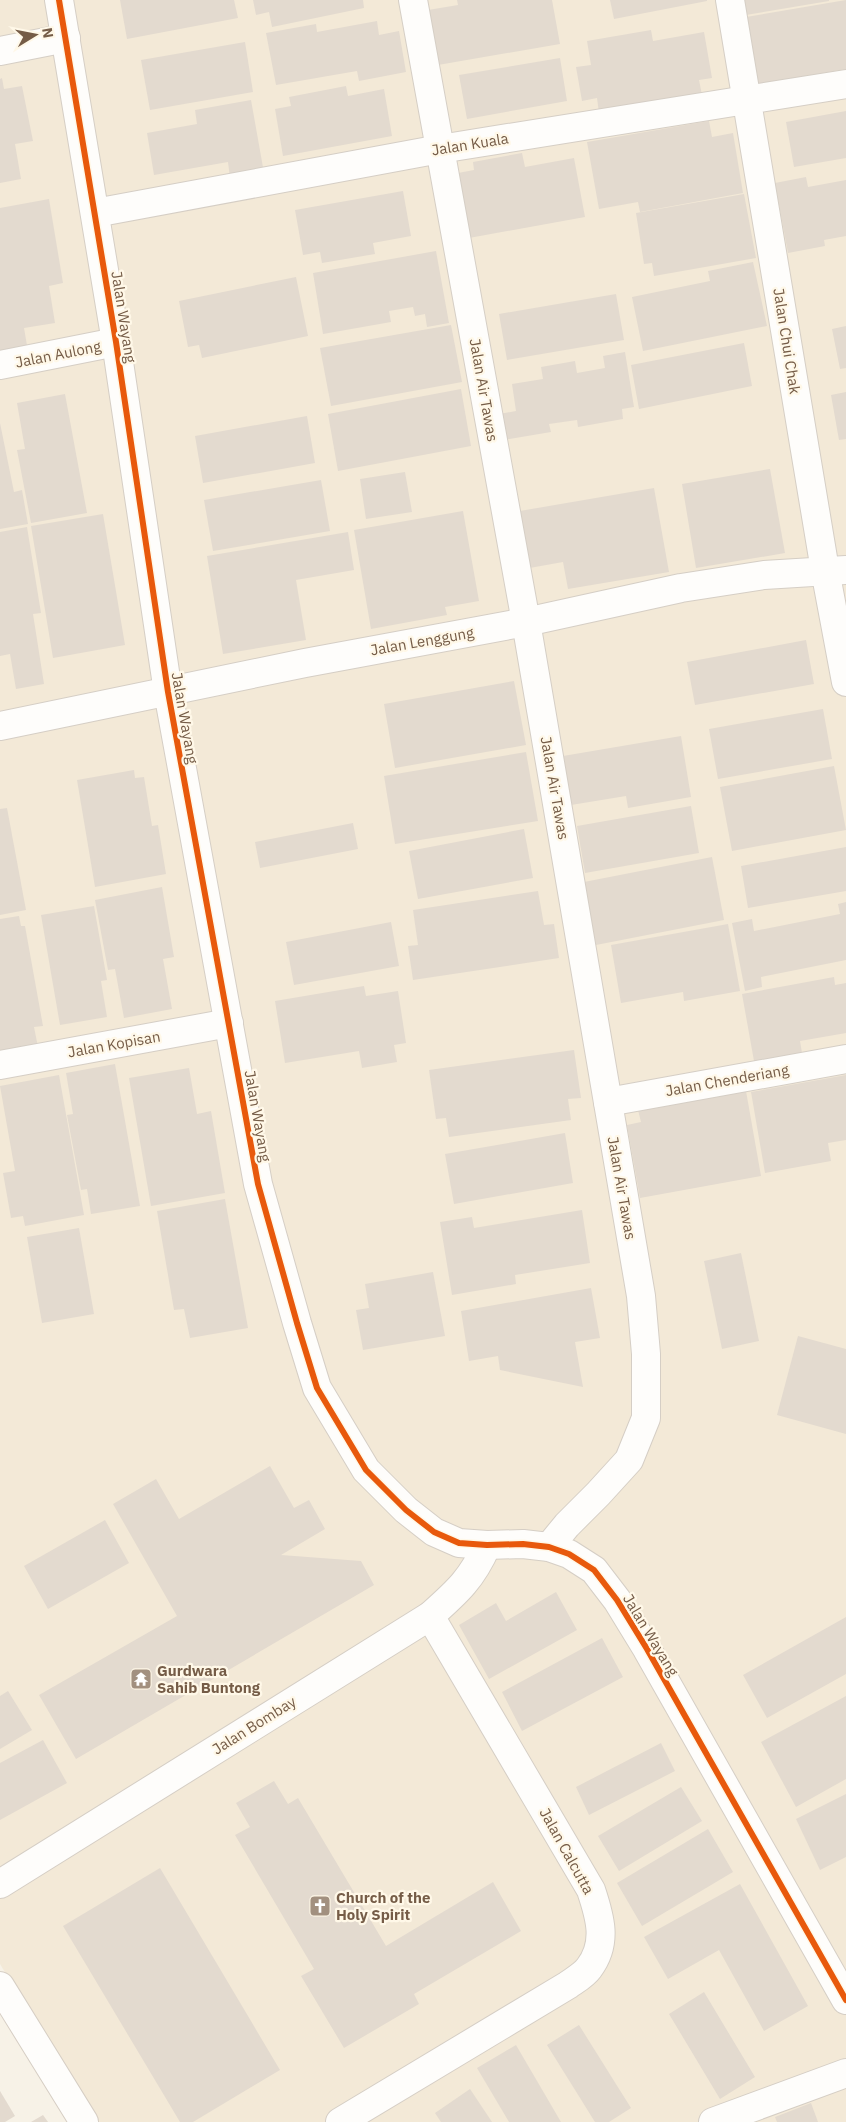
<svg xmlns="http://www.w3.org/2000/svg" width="846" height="2122" viewBox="0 0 846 2122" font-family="'IBM Plex Sans',sans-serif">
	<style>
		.residential { fill: #f3e9d7 }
		.building { fill: #e3dacf }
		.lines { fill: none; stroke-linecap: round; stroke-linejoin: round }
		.street-casing { stroke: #d5cec5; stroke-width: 30 }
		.secondary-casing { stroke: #d6cec4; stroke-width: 30 }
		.street { stroke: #fefdfb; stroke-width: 28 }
		.secondary { stroke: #fefdfb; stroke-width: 28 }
		.cycleway-casing { stroke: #fff8e8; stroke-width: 9 }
		.cycleway { stroke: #e8590c; stroke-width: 6 }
		.labels { text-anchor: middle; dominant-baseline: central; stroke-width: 4.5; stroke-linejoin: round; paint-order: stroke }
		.street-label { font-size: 15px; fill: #755c47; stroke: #fff8e8 }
		.poi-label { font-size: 15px; font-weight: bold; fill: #755c47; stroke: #fff8e8; text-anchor: start }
	</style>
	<rect width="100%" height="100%" fill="#f7f2e7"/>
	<polygon class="residential" points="0,0 846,0 846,2122 95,2122 0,1964"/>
	<g class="building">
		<polygon points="120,0 234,0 238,18 127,39"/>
		<polygon points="253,0 363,0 364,8 272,27 269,12 256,15"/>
		<polygon points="457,0 552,0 560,44 438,65 428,10 458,5"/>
		<polygon points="610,0 707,0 707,1 614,19"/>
		<polygon points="743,0 829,0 829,1 746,15"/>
		<polygon points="846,0 846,69 758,84 746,17"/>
		<polygon points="377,21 379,35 399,31 406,72 359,81 357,71 276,85 266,33 316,24 317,32"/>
		<polygon points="651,30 653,41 704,32 712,78 699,80 702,95 599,113 597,98 582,101 576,67 591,65 587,41"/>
		<polygon points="245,42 253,92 150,110 141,60"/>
		<polygon points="560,58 567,101 467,119 459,75"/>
		<polygon points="2,78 4,89 22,86 33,141 15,144 21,179 0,183 0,79"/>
		<polygon points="346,86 348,96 384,89 392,136 283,156 275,109 291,106 289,97"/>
		<polygon points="251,100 264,173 230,178 228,162 154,175 147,133 197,124 195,110"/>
		<polygon points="846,111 846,158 794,167 786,122"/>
		<polygon points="709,121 712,137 733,133 743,193 640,212 638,202 599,209 587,142"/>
		<polygon points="522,153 525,167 574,158 585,217 469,238 458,173 474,170 473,162"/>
		<polygon points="806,177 808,187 846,180 846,236 824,240 825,246 788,253 775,183"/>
		<polygon points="403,191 411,236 373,243 375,254 322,263 320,252 303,255 295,210"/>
		<polygon points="744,194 756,258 654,276 652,263 644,264 636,213"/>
		<polygon points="49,199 63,283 49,286 55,323 24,328 29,357 0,353 0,208"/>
		<polygon points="436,251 449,323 427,327 425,314 415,316 413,307 389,311 391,322 323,334 313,273"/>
		<polygon points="753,262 767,326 643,351 632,297 710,281 708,271"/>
		<polygon points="296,277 308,336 202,358 199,345 188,347 179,301"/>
		<polygon points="616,294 624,340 507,360 499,314"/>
		<polygon points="451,325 462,382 331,406 320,348"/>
		<polygon points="846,326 846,368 840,369 832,329"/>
		<polygon points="744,343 752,386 639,409 631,365"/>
		<polygon points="625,352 634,407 622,409 623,419 578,427 577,420 549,424 551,432 503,440 499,414 516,411 512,384 543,379 541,367 575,361 577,373 605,368 603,356"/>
		<polygon points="461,389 471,446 338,471 328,414"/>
		<polygon points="846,392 846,439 839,440 831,395"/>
		<polygon points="65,394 87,513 31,523 17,450 25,449 17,403"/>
		<polygon points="307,416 315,463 203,483 195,436"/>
		<polygon points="0,423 14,492 22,490 28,524 0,529"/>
		<polygon points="770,469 785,553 696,568 682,484"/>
		<polygon points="405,472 412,512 366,519 360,479"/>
		<polygon points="321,480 330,531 213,551 204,500"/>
		<polygon points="654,488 669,572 568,589 563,562 524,569 514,512"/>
		<polygon points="463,511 479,601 445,607 447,615 371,629 354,530"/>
		<polygon points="103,514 125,645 53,658 31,526"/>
		<polygon points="27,527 41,613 33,614 44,684 16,689 10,654 0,656 0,532"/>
		<polygon points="348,532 354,570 296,580 306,640 223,654 207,556"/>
		<polygon points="806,640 814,684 695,705 687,662"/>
		<polygon points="514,681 526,745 395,768 384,704"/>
		<polygon points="823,709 832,759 718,779 709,729"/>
		<polygon points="681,736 691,797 628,808 626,796 571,805 563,756"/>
		<polygon points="526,752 538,821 395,844 384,776"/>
		<polygon points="834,766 846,830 732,851 720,787"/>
		<polygon points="134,770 135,778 144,777 152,826 158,825 166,874 95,887 77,780"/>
		<polygon points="691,806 699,853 585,873 577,826"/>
		<polygon points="7,808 26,910 0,915 0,809"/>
		<polygon points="353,823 358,849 260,868 255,842"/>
		<polygon points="524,829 533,878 418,899 409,851"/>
		<polygon points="846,847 846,891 748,908 741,866"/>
		<polygon points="712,857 724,920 596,945 584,882"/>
		<polygon points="162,887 174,957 163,959 172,1009 124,1018 115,969 108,970 95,900"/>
		<polygon points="538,891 544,925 554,924 559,958 413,980 408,946 418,945 413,910"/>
		<polygon points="846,902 846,960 761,977 762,987 745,991 732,923 752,919 754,931 840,914 838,904"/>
		<polygon points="94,906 107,980 101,981 107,1017 60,1025 41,915"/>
		<polygon points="19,916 21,926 25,926 43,1026 34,1027 38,1047 0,1054 0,919"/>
		<polygon points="391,922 399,966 294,985 286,942"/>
		<polygon points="728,924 740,991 684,1001 683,992 621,1003 611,945"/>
		<polygon points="834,977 835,985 846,983 846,1033 800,1041 802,1053 754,1061 742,994"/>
		<polygon points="364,986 366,996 398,991 406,1043 394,1045 397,1062 362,1068 359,1051 285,1063 275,1001"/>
		<polygon points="574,1050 581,1098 568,1099 571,1120 449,1137 446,1118 436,1119 429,1070"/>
		<polygon points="115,1064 140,1206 91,1214 87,1189 81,1190 67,1115 73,1114 66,1073"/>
		<polygon points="189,1068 197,1114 211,1111 225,1193 151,1206 129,1078"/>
		<polygon points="59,1075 84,1215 25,1226 23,1216 11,1218 3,1173 15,1171 0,1086"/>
		<polygon points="846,1075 846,1140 828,1143 831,1161 765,1173 751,1092"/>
		<polygon points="746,1091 761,1176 640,1198 627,1125 641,1122 638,1110"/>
		<polygon points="565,1133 573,1183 454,1204 445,1154"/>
		<polygon points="225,1199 248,1328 190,1338 184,1309 174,1310 157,1211"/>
		<polygon points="582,1210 590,1263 515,1275 516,1284 452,1295 440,1222 472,1217 474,1228"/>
		<polygon points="79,1228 94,1314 42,1323 27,1237"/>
		<polygon points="741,1253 759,1341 722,1349 704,1261"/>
		<polygon points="433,1272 445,1336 363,1350 356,1310 369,1308 365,1284"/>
		<polygon points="591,1288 600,1338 575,1342 583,1387 500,1370 498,1356 469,1361 461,1311"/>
		<polygon points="798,1336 846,1349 846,1434 777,1415"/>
		<polygon points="270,1466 294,1508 309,1500 325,1529 281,1555 361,1561 374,1585 76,1759 39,1695 177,1616 113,1504 156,1479 179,1519"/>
		<polygon points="105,1520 129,1563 48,1609 24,1566"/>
		<polygon points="556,1592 577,1630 489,1679 459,1625 496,1603 506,1621"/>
		<polygon points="846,1617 846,1674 767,1718 743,1675"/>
		<polygon points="602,1638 623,1677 522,1731 502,1692"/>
		<polygon points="8,1691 32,1730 0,1749 0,1696"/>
		<polygon points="846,1696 846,1779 796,1807 761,1742"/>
		<polygon points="43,1740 67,1783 0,1820 0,1763"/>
		<polygon points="661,1743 675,1771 589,1815 576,1787"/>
		<polygon points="274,1781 288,1804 298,1798 386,1946 493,1882 521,1931 414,1994 419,2004 344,2048 301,1976 314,1969 235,1835 250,1827 236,1803"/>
		<polygon points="681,1787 702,1821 619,1871 598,1836"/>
		<polygon points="846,1794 846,1857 820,1870 796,1819"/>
		<polygon points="708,1829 733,1872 642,1926 617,1883"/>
		<polygon points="160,1868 280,2070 193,2122 180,2122 63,1926"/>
		<polygon points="740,1884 808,2006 764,2031 719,1950 668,1979 644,1937"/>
		<polygon points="704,1992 755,2077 720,2099 669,2014"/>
		<polygon points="579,2025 631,2108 609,2122 595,2122 547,2045"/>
		<polygon points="516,2045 561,2122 509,2122 477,2068"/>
		<polygon points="470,2089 492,2122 441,2122 435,2113"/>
		<polygon points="0,2091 15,2116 5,2122 0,2122"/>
		<polygon points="811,2103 818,2122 777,2122 775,2117"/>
		<polygon points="43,2115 48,2122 31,2122"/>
	</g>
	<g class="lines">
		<g class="street-casing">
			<g id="street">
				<polyline points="59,0 116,342 168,692 258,1184 297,1323 317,1388 366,1470 406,1510 434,1532 459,1543 487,1545 523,1544 549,1547 569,1554 594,1570 617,1600 647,1649 846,2000"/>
				<polyline points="413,0 526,622 641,1296 646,1354 646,1418 629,1460 598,1494 567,1525 549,1547"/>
				<polyline points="730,0 825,570 846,682"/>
				<polyline points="0,51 66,38"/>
				<polyline points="95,213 440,149 846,84"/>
				<polyline points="0,365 116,342"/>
				<polyline points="0,726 305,663 526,622 681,588 764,575 846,570"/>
				<polyline points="0,1065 229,1023"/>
				<polyline points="608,1102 846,1059"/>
				<path d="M0,1884L430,1616C457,1592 472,1579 487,1545"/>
				<path d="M340,2122L568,1985C575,1980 584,1975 589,1968C608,1943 600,1917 591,1890L430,1616"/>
				<polyline points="713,2122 846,2073"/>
			</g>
		</g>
		<g class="secondary-casing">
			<polyline id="secondary" points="0,1986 84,2122"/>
		</g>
		<use href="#street" class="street"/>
		<use href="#secondary" class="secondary"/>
		<g class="cycleway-casing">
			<polyline id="cycleway" points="59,0 116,342 168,692 258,1184 297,1323 317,1388 366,1470 406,1510 434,1532 459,1543 487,1545 523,1544 549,1547 569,1554 594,1570 617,1600 647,1649 846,2000"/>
		</g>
		<use href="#cycleway" class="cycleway"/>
	</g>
	<defs>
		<g id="temple-square" transform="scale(1.125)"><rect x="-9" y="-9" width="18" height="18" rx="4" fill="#a2907f" stroke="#fff8e8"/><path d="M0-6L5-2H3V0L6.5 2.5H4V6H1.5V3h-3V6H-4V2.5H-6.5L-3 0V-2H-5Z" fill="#fff"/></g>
		<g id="church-square" transform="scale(1.125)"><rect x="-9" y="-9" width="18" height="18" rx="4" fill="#a2907f" stroke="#fff8e8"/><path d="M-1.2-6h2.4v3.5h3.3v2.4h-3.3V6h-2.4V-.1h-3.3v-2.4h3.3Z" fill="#fff"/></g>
	</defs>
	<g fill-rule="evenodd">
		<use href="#temple-square" x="141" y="1679"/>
		<use href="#church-square" x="320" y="1906"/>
	</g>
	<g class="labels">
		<g class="street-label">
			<text transform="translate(470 144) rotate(-9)">Jalan Kuala</text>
			<text transform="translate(124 317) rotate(81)">Jalan Wayang</text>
			<text transform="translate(787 341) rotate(81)">Jalan Chui Chak</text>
			<text transform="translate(58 354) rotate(-11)">Jalan Aulong</text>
			<text transform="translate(484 390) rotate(80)">Jalan Air Tawas</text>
			<text transform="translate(422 641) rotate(-10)">Jalan Lenggung</text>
			<text transform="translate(185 718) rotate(80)">Jalan Wayang</text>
			<text transform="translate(555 788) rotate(80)">Jalan Air Tawas</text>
			<text transform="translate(114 1044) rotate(-10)">Jalan Kopisan</text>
			<text transform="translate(727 1080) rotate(-10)">Jalan Chenderiang</text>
			<text transform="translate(258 1116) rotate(80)">Jalan Wayang</text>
			<text transform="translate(622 1188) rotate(80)">Jalan Air Tawas</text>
			<text transform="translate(651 1635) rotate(59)">Jalan Wayang</text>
			<text transform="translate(254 1725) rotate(-32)">Jalan Bombay</text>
			<text transform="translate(567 1851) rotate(61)">Jalan Calcutta</text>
		</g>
		<g class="poi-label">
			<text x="157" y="1670">Gurdwara<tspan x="157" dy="17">Sahib Buntong</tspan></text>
			<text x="336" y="1897">Church of the<tspan x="336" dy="17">Holy Spirit</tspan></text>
		</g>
	</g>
	<g transform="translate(35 35) rotate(80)" stroke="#fff8e8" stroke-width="4" paint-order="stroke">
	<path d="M0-4L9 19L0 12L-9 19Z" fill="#755c47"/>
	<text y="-8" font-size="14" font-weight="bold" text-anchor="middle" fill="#755c47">N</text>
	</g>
</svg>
